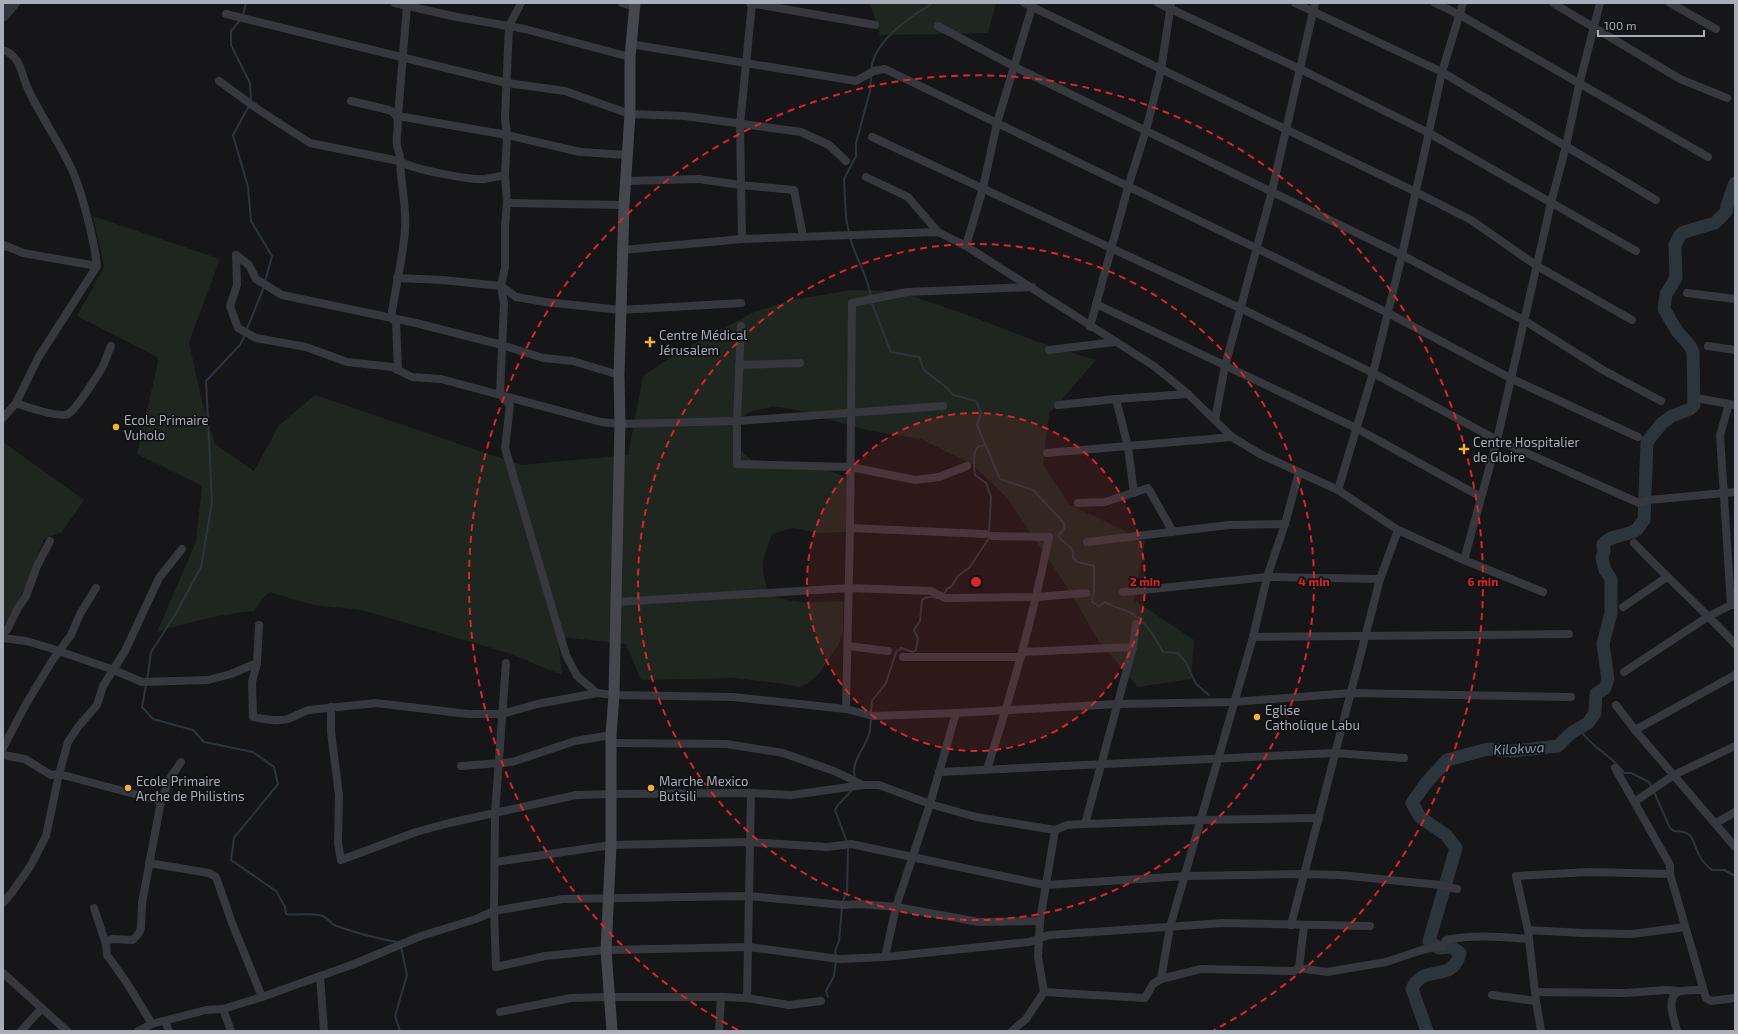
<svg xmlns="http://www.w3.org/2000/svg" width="1738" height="1034" viewBox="0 0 1738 1034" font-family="'Exo 2',sans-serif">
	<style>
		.green { fill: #1e261f }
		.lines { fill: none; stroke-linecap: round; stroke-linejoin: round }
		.stream { stroke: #2c353c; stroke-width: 2 }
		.river { stroke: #2c353c; stroke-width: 13 }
		.street { stroke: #37383d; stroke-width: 8 }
		.secondary { stroke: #45474d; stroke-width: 11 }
		.ring { fill: none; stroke: #d62828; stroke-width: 2; stroke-dasharray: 7 5 }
		.poi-dot { fill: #f2b134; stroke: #111113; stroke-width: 1.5 }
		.labels { text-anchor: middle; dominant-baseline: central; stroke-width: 3.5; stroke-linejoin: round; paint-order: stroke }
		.poi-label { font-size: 13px; fill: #a8adb8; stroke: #111113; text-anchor: start }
		.water-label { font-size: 14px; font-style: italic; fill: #7f9bb3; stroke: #111113 }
		.centre { fill: #d62828; stroke: #111113; stroke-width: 2 }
		.ring-label { font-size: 12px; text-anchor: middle; font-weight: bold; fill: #d62828; stroke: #111113; stroke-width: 3.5; stroke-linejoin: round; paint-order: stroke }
	</style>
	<rect width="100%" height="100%" fill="#161618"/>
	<g class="green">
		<polygon points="870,3 996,3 988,33 880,35"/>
		<path d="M93,216L220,259L189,342L202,402L215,444L254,471L279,425L315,395L521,465L628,455L643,376L675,354L754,312L792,300L851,290L897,291L968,315L1038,342L1096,360L1049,414L1043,465L1069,504L1145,541L1134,600L1194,640L1191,679L1138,687L1098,640L1069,590L1007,498L973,465L921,439L866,430L801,411L773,406L747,413L735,427L740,450L761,468L824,469L843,476L851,490L846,509V532L820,533L793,528L772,534C762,560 759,569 770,595C797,605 816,602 843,601V631L839,644L818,675L808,683L799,687L784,684L735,678L641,680L626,644L562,637L558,638L562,675L508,653L362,610L313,605L270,592L262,599L254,611C221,614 190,622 157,632L196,542L202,486L137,454L158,362L157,357L77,316L104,267Z"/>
		<polygon points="3,442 84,500 62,532 44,539 26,586 3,627"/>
	</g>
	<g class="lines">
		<g class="stream">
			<polyline points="243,15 246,3"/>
			<polyline points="241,19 231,31 231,45 250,83 251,101"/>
			<path d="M871,70C873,47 896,28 914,15C919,11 927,8 932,3"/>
			<polyline points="249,106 233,135 248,187 251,221 272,256 265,282"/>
			<polyline points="849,233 846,218 844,179 856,156 856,143 870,91 871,76"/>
			<path d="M850,237C855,258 868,275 871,297"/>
			<path d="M871,301L891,352L919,357L924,370L947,388L953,395L976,401L981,413L977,425L1000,479L1033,490L1064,523V529L1058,536C1064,545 1075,545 1073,558L1077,562L1094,566V592L1092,602L1099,606L1105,602C1111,606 1116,607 1122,609C1142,615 1154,635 1163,652L1178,653L1185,661L1196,684L1209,695"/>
			<polyline points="246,331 264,287"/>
			<path d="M984,445C982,446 979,446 978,447C972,452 974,468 975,475L986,483L991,497L989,533"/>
			<polyline points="944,594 947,589 951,587 958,576 970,567 989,538"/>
			<polyline points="147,681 151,652 175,615 201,567 212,502 206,381 240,345 245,335"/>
			<path d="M146,685L142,707L153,719L193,730L204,742L253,752L274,767L278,784L234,838L231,860L276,891L285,907L286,914C298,916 310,912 322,916C327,917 330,923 334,925C355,933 375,938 397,942"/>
			<path d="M871,712L872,701L886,683L896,652L901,648L913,652L916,650L918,638L914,630L920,621L922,600C927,596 931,596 937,598"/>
			<path d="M1580,729C1590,747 1612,755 1624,773H1631L1649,782L1652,788"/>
			<path d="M855,778C850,762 865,749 869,734C871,730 870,724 871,719"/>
			<path d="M1654,792L1670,828L1674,831C1698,831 1691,844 1701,858C1703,863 1709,867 1712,870H1724L1735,876"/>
			<path d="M847,842L835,810C839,801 847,798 852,789"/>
			<polyline points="842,903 847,892 848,847"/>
			<polyline points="836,955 835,951 839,941 842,907"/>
			<polyline points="828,997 826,991 834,976 836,960"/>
			<polyline points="400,1031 395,1016 407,975 401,947"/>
		</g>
		<g class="river">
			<polyline points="3,15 13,3"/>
			<path d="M1427,1031L1412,989C1422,963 1453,984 1460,953L1451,947L1439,948L1429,941L1456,848L1446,835L1420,817L1412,803L1426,783L1447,760L1488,749L1513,751L1558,746L1571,733L1588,723L1595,713L1596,694L1605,688L1608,679L1603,644L1611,613V579L1605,570L1602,558L1604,551L1603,544C1612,534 1625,537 1636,530C1639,528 1641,523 1644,520L1647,442L1662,423L1672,416L1690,409L1694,405L1693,352L1690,346L1677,331L1664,309L1666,294L1676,278L1675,245L1680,235L1684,232L1715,223L1726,212L1727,206L1735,183"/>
		</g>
		<g class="street">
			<polyline points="395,3 452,16 525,29 630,57"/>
			<polyline points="521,3 509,26 505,118 507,135 505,175 507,203 505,226 505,267 501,286 504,304 500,394 510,405 505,448 566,655 577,676 597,693"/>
			<polyline points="622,3 634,6"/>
			<polyline points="750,3 875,25"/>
			<polyline points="1024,3 1416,192 1471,220 1537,266 1632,320"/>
			<polyline points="1158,3 1300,69 1429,133 1636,251"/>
			<polyline points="1295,3 1442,72 1656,200"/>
			<polyline points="1435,3 1460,15 1708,157"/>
			<polyline points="1553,3 1680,79 1727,98"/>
			<polyline points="1670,3 1716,29"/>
			<polyline points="407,5 398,116 507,135 580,152 628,155"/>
			<polyline points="226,14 507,83 565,91 630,114 685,116 801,132 829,145 846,161"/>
			<polyline points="938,26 1015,67 1402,255 1525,321 1603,370 1661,401"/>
			<polyline points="630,44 856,81 874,71 885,69 1256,248 1388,313 1512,379 1638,437"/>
			<path d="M3,50C21,56 21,74 28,89C41,117 60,143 73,172C83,196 94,240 97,266L38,358L16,403L3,418"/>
			<path d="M219,81L259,110L310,143L399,161C412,169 468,180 483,179C490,178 498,177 505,175"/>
			<path d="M351,101L389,110C404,116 395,132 397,145C397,149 400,153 400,157C400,181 407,206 405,230C403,258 395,290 391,318"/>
			<polyline points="872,137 1240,308 1373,373 1497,440 1639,503 1649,500 1735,492"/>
			<polyline points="866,177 908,197 938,232"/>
			<polyline points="627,181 699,179 740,185 794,190 803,236"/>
			<polyline points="507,203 624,205"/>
			<polyline points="742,239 740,125 752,3"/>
			<polyline points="966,246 983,188 997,123 1032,7"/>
			<polyline points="3,247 4,245 23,253 97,266"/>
			<polyline points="623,250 742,239 938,232 966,246 1154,366 1188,394 1232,437 1260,454 1338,490 1398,530 1464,560 1543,592"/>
			<polyline points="236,255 237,285 230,306 238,328 256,338 306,347 347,362 392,367 412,377 441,379 601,422 620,424 737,421 943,406"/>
			<polyline points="236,255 249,265 256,279 282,295 416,323 502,345 543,358 573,361 619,375"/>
			<polyline points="397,278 443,280 501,286 516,297 545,302 621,310 741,303"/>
			<polyline points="1687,293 1735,299"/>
			<polyline points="1096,304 1356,428 1481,497"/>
			<polyline points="391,318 396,322 398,370"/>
			<polyline points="741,326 737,421 737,464 851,467 915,480 939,477 967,466"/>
			<polyline points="1090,327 1128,187 1146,130 1161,70 1171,4"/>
			<polyline points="1708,346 1735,350"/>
			<polyline points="1049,350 1115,342"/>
			<polyline points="739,365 800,363"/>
			<polyline points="1116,399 1128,447 1134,493"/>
			<polyline points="1702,399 1735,405"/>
			<path d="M16,403C26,407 59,418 68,414C75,411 98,375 103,366C106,360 108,352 111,346"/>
			<polyline points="1729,404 1720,435 1731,605"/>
			<polyline points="1058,405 1116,399 1188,394"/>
			<polyline points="1215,420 1225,366 1272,191 1315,3"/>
			<polyline points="1047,453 1232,437"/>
			<polyline points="1338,490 1373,373 1402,255 1442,72 1463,3"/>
			<polyline points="1078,503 1105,502 1148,488 1173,532"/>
			<polyline points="850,528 985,534"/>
			<polyline points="1087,542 1229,525 1285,524"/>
			<path d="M1634,543C1667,578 1703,609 1735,644"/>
			<polyline points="1464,560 1497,440 1551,203 1566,146 1579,85 1600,3"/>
			<polyline points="1123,592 1267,577 1380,579"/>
			<polyline points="616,602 849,588 931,591 945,598 1037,597 1086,593"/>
			<polyline points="1623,607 1667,577"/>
			<path d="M259,625L257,663L252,682L253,717C264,719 277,722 288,719C296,716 302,712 309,710L376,703L468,714H502L537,704L597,693L614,695L733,697L846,709L873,716L956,713L1118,704L1234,702L1351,693L1571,697"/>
			<polyline points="3,633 7,630 18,608 26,596 37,566 50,541"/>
			<polyline points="1253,637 1569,634"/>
			<polyline points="3,638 26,641 50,648 114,670 142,682 208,680 231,674 257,663"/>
			<polyline points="848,646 888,651"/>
			<polyline points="1022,652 1133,647"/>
			<polyline points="903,657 1021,657"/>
			<polyline points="506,663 495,814 494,911 496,967 545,956 606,950 749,947 839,959 885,957 1029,942 1049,935 1224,923 1370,926"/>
			<polyline points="1624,672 1709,616 1731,605 1735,605"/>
			<polyline points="1616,705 1635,730 1735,847"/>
			<polyline points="331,707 331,732 339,795 338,843 341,860 416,832 449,823 576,795 610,794 751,793 792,795 863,785"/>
			<polyline points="846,709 850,528 852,303 907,292 1032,287"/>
			<polyline points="1635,730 1735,675"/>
			<polyline points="611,743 727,744 783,753 834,771 863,785 879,785 930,804 976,817 1055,830 1067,825 1085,824 1200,820 1319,818"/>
			<polyline points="3,748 26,704 52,661 71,635 80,614 96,588"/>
			<polyline points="3,755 25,759 51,775 59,774 161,801"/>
			<polyline points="461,766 512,762 575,741 611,735"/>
			<polyline points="1615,768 1670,865 1670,874 1706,998 1711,1001 1735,998"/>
			<path d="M987,769C1012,693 1033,616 1049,537L992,536"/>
			<polyline points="939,772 1335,753 1404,758"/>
			<polyline points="1637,807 1635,803 1637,800 1674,775 1735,746"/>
			<polyline points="1716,823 1735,812"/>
			<polyline points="1085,824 1133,647 1136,624"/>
			<polyline points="495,862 611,845 749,842 827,847 851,844 1045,885 1186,876 1304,874 1340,875 1440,885 1457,889"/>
			<polyline points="149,863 209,873 216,877 232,923 262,997"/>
			<polyline points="3,903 13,891 31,865 46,836 59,774 68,742 78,727 97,705 103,686 125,651 159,578 182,549"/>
			<polyline points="94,908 106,944"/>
			<polyline points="1291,925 1380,579 1398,530"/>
			<polyline points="1528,930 1583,933 1632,934 1685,927"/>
			<polyline points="885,957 896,907 930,804 956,713"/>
			<polyline points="1299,968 1304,925"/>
			<polyline points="3,973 67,1031"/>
			<polyline points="320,976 324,1031"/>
			<polyline points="1161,979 1170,927 1253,637 1267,577 1285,524 1299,472"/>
			<path d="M1044,992L1145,998L1153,984L1161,979L1201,969L1294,971L1299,968L1327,972L1386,962L1422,950L1438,946L1442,947L1446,940C1474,934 1501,937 1529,939"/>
			<polyline points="1535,992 1625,993 1667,990 1679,991"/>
			<polyline points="1492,995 1536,1001"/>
			<polyline points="747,998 751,793"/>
			<polyline points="223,1009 231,1031"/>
			<polyline points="500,1012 571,998 609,997 721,997 747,998 789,1005 821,1001"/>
			<polyline points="165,1021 169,1031"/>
			<polyline points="152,1024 127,983 107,955 106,944 108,941 112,939 133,940 139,933 141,928 142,903 161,801 169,780 181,762"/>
			<polyline points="21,1031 42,1008"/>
			<polyline points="138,1031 152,1024 206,1010 223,1009 262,997 354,964 421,936 476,919 494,911 563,899 748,896 844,905 861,904 896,907 979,922 1040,921"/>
			<polyline points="719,1031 721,997"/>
			<polyline points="1012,1031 1026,1019 1044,992 1038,957 1040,921 1055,830"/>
			<polyline points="1541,1031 1536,1001 1528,930 1516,876 1590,872 1670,874"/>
			<path d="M1677,1031C1675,1021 1665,999 1678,992C1684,989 1696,990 1703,990"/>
		</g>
		<polyline class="secondary" points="612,1031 606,950 611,845 611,735 614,695 616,602 620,424 619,375 621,310 624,205 630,114 630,57 635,3"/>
	</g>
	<circle cx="976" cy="582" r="169" fill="#d62828" fill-opacity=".12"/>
	<g class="ring">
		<circle cx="976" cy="582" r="169"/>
		<circle cx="976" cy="582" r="338"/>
		<path d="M738 1030A507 507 0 1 1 1214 1030"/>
	</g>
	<g class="poi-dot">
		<path d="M648 336h4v4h4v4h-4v4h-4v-4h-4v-4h4z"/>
		<circle cx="116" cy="427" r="4"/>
		<path d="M1462 443h4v4h4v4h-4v4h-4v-4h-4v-4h4z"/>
		<circle cx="1257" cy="717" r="4"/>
		<circle cx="128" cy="788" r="4"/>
		<circle cx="651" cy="788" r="4"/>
	</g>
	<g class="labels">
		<g class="poi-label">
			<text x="659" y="335">Centre Médical<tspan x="659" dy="15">Jérusalem</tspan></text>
			<text x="124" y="420">Ecole Primaire<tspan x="124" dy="15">Vuholo</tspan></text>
			<text x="1473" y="442">Centre Hospitalier<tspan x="1473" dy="15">de Gloire</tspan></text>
			<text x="1265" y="710">Eglise<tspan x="1265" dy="15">Catholique Labu</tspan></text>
			<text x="136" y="781">Ecole Primaire<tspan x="136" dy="15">Arche de Philistins</tspan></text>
			<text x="659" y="781">Marche Mexico<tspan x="659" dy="15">Butsili</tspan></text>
		</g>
		<g class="water-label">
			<text transform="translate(1519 748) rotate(-3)">Kilokwa</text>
		</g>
	</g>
	<circle cx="976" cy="582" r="6" class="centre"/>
	<g class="ring-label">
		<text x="1145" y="586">2 min</text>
		<text x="1314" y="586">4 min</text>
		<text x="1483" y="586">6 min</text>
	</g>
	<rect width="1738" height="1034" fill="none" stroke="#a8adb8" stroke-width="8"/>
	<path d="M1598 30v6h106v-6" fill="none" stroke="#a8adb8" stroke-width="2"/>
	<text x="1604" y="30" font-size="12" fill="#a8adb8" stroke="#111113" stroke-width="3" paint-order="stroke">100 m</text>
</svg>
